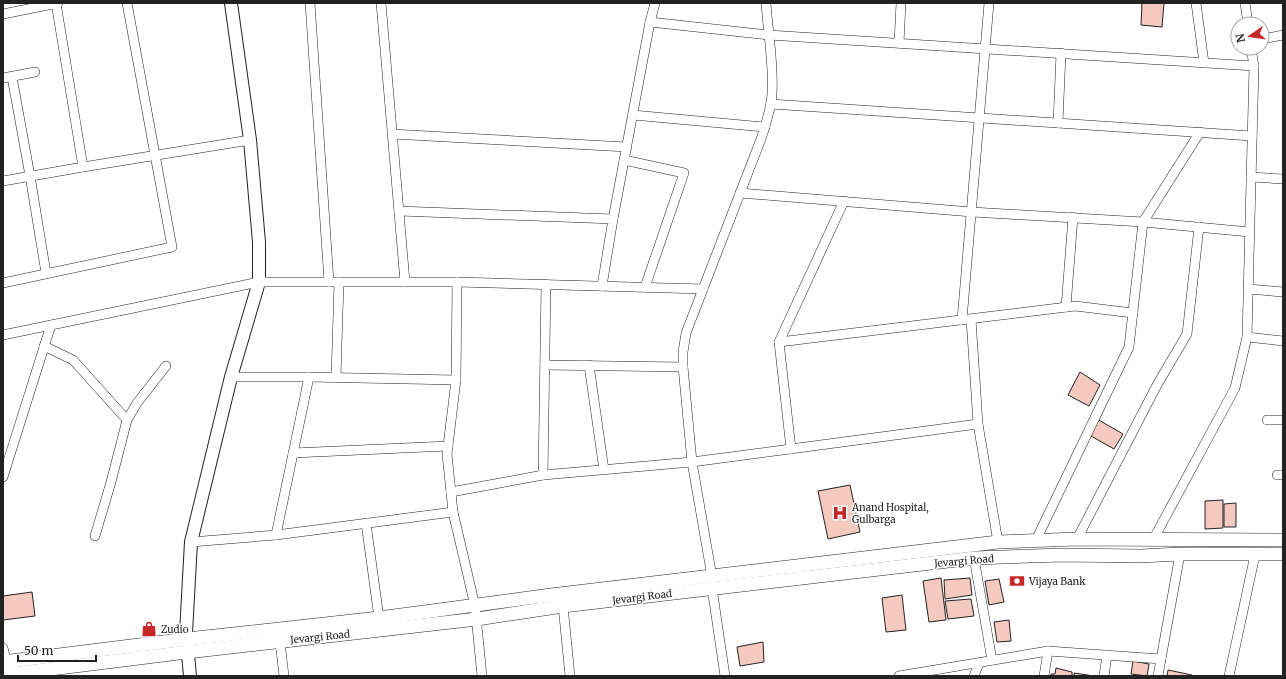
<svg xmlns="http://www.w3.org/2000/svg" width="1286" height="679" viewBox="0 0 1286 679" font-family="Merriweather,serif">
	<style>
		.building { fill: #f3c9c0; stroke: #222 }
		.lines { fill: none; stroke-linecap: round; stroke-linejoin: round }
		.minor-casing { stroke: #222; stroke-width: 10 }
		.tertiary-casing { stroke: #222; stroke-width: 14 }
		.secondary-casing { stroke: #222; stroke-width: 14 }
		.minor { stroke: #fff; stroke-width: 9 }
		.tertiary { stroke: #fff; stroke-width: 12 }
		.secondary { stroke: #fff; stroke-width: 13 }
		.labels { text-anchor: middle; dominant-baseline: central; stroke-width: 3; stroke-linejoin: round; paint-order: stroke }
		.poi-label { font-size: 10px; fill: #222; stroke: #fff; text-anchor: start }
		.street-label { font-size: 10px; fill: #222; stroke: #fff }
	</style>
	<rect width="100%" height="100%" fill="#fff"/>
	<g class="building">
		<polygon points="1142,3 1164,3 1162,27 1141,25"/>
		<polygon points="1080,372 1100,385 1089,406 1068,395"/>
		<polygon points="1097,419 1123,434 1114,449 1091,436"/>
		<polygon points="850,485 860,532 828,539 818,491"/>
		<polygon points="1223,500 1223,528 1205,529 1205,501"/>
		<polygon points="1236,503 1236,527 1224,527 1224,504"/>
		<polygon points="941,578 946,620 929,622 923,581"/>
		<polygon points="970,578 972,595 945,599 944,580"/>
		<polygon points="999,579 1004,602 989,605 985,581"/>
		<polygon points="32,592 35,616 3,620 3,596"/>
		<polygon points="902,595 906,630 886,632 882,598"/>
		<polygon points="971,599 974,616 948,619 945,601"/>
		<polygon points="1009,620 1011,641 997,642 994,622"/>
		<polygon points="763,642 764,662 740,666 737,647"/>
		<polygon points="1133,661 1149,664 1147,676 1131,674"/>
		<polygon points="1056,668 1072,672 1072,676 1051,676 1051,674 1055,674"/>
		<polygon points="1168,670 1192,675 1192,676 1167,676"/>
		<polygon points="1074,673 1094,676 1074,676"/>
	</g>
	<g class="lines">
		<g class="minor-casing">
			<g id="minor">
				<polyline points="310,3 329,282"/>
				<polyline points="381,3 405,282"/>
				<polyline points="1196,3 1204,63"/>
				<polyline points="1245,3 1248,24"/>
				<polyline points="3,14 58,3"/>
				<polyline points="650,22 769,35 1254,66 1247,337 1235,388 1153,540"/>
				<polyline points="1262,39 1283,35"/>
				<polyline points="899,43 901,3"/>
				<polyline points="1251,48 1254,66"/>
				<polyline points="12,77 30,176 46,273"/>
				<polyline points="3,78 35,72"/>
				<polyline points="771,104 1252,136"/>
				<polyline points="633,115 765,127"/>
				<polyline points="1058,123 1061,53"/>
				<polyline points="392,134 627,147"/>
				<polyline points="624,160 684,173 645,287"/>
				<polyline points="83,167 250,140"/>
				<polyline points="1251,177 1283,179"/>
				<polyline points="3,181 83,167 56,3"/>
				<polyline points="740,193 972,212 1143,222 1250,232"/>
				<polyline points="399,211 613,219 602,286"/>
				<polyline points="613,219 650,22 655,3"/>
				<polyline points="3,283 172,247 127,3"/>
				<polyline points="1248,289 1283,292"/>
				<polyline points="1066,307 1073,217"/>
				<polyline points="971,319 978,424"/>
				<polyline points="962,320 989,3"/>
				<polyline points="3,335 259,282 457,282 703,289"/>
				<polyline points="1247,337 1283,341"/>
				<polyline points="779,342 1075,306 1133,313"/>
				<polyline points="44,346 73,360 127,420"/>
				<polyline points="545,365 683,367"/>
				<polyline points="589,365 604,470"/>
				<polyline points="231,377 309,377 456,380 447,454 453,512 475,606 482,676"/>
				<polyline points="336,377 339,282"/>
				<polyline points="456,380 457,282"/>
				<polyline points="1267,420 1283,420"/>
				<polyline points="791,449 779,342 844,201"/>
				<polyline points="293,453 448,446"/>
				<polyline points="543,475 546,284"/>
				<polyline points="1277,475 1283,475"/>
				<polyline points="3,477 51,325"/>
				<polyline points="451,492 543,475 692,462 978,424 998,542"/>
				<polyline points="366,523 379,618"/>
				<polyline points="276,535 309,377"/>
				<polyline points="95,536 111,482 127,420 137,403 166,366"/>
				<polyline points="1077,539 1157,385 1187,334 1199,227"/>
				<polyline points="1036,540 1129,347 1143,222 1200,132"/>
				<polyline points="191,542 276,535 453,512"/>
				<polyline points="974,558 992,660"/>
				<path d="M712,577L692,462L683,367V352L686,333L761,139C766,124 771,109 772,94C774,64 768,33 766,3"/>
				<polyline points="712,588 725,676"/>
				<polyline points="563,606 570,676"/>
				<polyline points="280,642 284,676"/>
				<polyline points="3,648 8,667"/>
				<polyline points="899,676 1048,651 1161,659 1180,554"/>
				<polyline points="974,676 979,663"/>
				<polyline points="1044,676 1048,651"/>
				<polyline points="1104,676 1107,655"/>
				<polyline points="1158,676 1161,659"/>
				<polyline points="1229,676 1255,555"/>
			</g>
		</g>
		<g class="tertiary-casing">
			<polyline id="tertiary" points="190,676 186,633 191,542 231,377 259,282 259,242 250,140 231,3"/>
		</g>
		<g class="secondary-casing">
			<g id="secondary">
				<polyline points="3,662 187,639 379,618 551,595 998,542 1077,539 1283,540"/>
				<polyline points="3,675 187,652 477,619 563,606 974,558 1062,555 1141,556 1180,554 1283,554"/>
			</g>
		</g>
		<use href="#minor" class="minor"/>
		<use href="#tertiary" class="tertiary"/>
		<use href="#secondary" class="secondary"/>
	</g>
	<defs>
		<g id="hospital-bare" transform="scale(1.2)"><path d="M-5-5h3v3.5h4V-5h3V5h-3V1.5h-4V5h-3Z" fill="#c62828" stroke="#fff" stroke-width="2.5" paint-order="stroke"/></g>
		<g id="bank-bare" transform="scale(1.2)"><path d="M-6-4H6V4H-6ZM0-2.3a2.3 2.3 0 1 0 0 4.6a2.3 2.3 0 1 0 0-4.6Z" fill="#c62828" stroke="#fff" stroke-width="2.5" paint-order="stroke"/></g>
		<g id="shop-bare" transform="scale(1.2)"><path d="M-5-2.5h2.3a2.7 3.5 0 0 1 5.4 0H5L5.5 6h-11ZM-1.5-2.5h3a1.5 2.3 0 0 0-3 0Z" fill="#c62828" stroke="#fff" stroke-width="2.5" paint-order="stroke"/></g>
	</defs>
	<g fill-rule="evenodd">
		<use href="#hospital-bare" x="840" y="513"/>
		<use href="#bank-bare" x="1017" y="581"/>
		<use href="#shop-bare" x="149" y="629"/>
	</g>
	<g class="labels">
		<g class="poi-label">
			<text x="852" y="507">Anand Hospital,<tspan x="852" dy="12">Gulbarga</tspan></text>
			<text x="1029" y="581">Vijaya Bank</text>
			<text x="161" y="629">Zudio</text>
		</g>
		<g class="street-label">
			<text transform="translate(964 561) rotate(-5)">Jevargi Road</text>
			<text transform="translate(642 597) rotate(-7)">Jevargi Road</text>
			<text transform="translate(320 637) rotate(-6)">Jevargi Road</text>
		</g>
	</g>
	<rect width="1286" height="679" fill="none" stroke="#222222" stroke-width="8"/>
	<g transform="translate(1250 36) rotate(257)"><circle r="19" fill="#ffffff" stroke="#a7a7a7"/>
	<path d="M0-3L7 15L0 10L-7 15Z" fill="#c62828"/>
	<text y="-6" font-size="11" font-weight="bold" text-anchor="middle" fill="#222222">N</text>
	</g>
	<path d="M18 655v6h78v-6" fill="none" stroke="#222222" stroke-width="2"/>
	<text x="24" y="655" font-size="12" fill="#222222" stroke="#ffffff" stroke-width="3" paint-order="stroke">50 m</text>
</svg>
